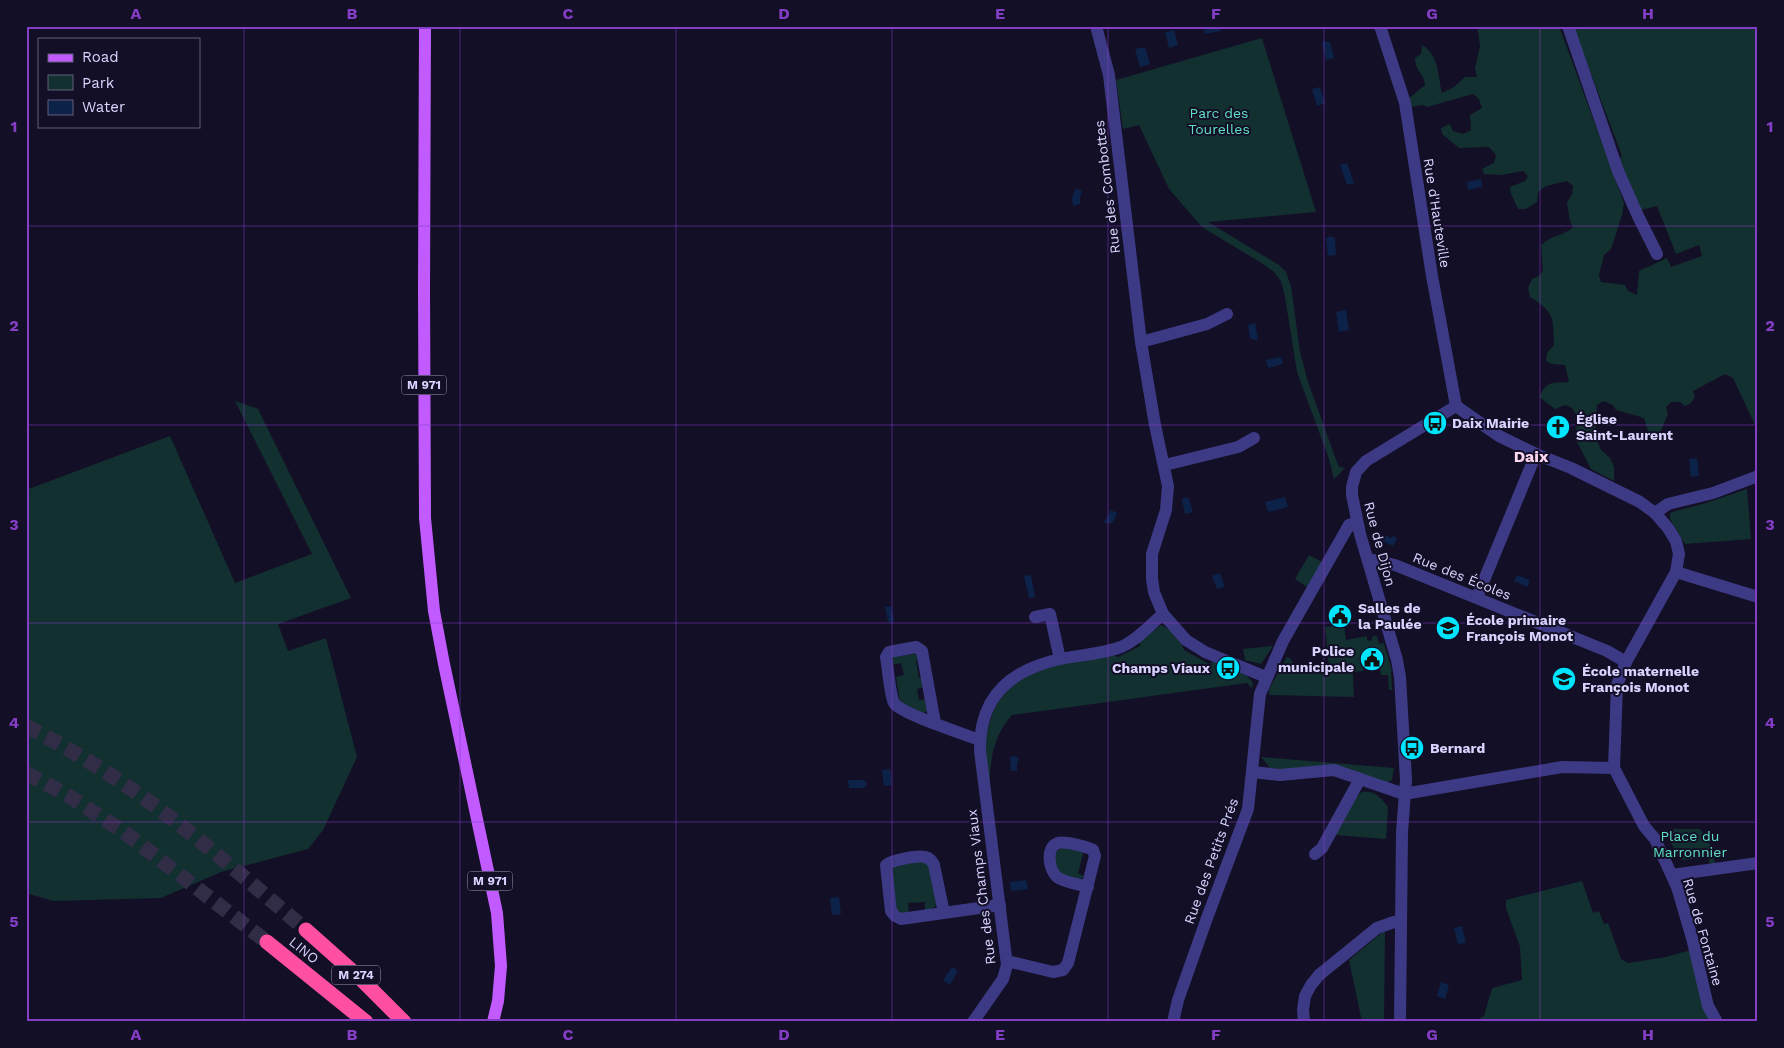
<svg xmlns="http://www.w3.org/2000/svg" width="1784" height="1048" viewBox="0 0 1784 1048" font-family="'Work Sans',sans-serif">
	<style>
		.green { fill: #12302f }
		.water { fill: #0c2248 }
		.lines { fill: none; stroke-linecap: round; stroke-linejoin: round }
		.highway-tunnel { stroke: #312d47; stroke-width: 15; stroke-dasharray: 15 8; stroke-linecap: butt }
		.minor { stroke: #3d3a85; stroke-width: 12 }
		.major { stroke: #c25bff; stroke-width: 12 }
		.highway { stroke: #ff4fa3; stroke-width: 15 }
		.grid { fill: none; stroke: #843dc5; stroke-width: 1; stroke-opacity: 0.55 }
		.labels { text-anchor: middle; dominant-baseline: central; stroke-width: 4; stroke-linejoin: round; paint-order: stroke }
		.shield { fill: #130f26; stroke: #9e99be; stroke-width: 1 }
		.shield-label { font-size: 12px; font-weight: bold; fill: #d9d4ff }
		.park-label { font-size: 14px; fill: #5fe0c0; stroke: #130f26 }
		.street-label { font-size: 14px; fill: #d9d4ff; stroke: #130f26 }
		.poi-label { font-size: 14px; font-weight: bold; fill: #d9d4ff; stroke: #130f26; text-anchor: start }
		.quarter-label { font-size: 16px; font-weight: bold; fill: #ffd6f0; stroke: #130f26 }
		.neatline { fill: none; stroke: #843dc5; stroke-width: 2 }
		.grid-label { font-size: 16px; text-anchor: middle; font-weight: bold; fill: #843dc5 }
	</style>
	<rect width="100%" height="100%" fill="#130f26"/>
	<g class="green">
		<path d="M1477,26H1559L1624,203L1622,215L1611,249L1604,255L1599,275L1601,282L1625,285L1628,291L1637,295L1639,271L1667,258L1671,267L1702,256L1699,245L1676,254L1657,206L1637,211L1618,162L1622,156L1573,26H1758V426L1755,425L1733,378L1725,374L1693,391L1695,397L1690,404L1685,406L1680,402H1671L1666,407L1668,414L1659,435L1653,437L1649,435L1644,418L1616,410L1613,405L1603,401L1597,405L1595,436L1601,450L1610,458L1614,467V481L1591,469L1575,438L1578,417L1572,408L1565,405L1555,409L1539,397C1547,380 1553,383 1569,382L1565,365L1552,364L1546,361L1547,353L1554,345C1553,317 1555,313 1530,297L1528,288L1532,279L1539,276L1543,271L1541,245C1551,235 1564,236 1573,227L1570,221L1567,203L1572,194L1573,186L1567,181L1546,186L1538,192L1537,202L1526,209H1518L1511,194L1510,187L1525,181L1528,176L1523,171L1501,175L1484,174L1482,169L1494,163L1496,155L1489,147L1459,148L1442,134L1441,128L1450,124L1453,131L1463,134L1471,130L1470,115L1482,108L1479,99L1473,94L1427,107L1423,105L1410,107L1408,99L1425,85C1424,73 1415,71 1415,58L1421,54L1422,45C1439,54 1438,77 1442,93L1454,87L1465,77H1477L1475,69L1480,46Z"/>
		<polygon points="1262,38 1316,212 1208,222 1279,265 1286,272 1291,286 1300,352 1308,382 1338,465 1340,467 1345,468 1334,479 1329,459 1297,372 1285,297 1281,281 1274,272 1263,264 1202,227 1169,189 1139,125 1123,129 1116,80"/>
		<polygon points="235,401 258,409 351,598 278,624 288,651 326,638 357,757 323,830 308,849 221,872 161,898 53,901 26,893 26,490 170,436 235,583 312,554"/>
		<polygon points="1747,489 1751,539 1685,544 1670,519 1670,514 1672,512 1706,503"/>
		<polygon points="1309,555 1322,562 1307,587 1295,579"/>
		<path d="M1161,625C1169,628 1182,641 1184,650L1209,664L1213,662L1242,672L1248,677L1253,683L1252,688L1247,683L1012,715C993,736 989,762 990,790C988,776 985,762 984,748C984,741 987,732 989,725C1004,665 1063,665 1113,655L1118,657L1140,646V641Z"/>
		<polygon points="1344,625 1346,640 1367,636 1367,640 1371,641 1373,636 1377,636 1379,644 1384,643 1392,671 1391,671 1392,690 1389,690 1388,675 1381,675 1379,655 1366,655 1366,664 1363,664 1363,671 1353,672 1354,697 1269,695 1269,689 1287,657 1290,658 1297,669 1329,666 1325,627"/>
		<polygon points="1273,646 1261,664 1245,660 1243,649"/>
		<polygon points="916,654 919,659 916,661 919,678 923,678 924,687 917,689 919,700 927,699 928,711 923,713 900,702 896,677 904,675 901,663 892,665 891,657"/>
		<polygon points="1261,757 1394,768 1392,780 1387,783 1270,768"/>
		<path d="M1362,792C1375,790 1381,798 1388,807L1386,839L1335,835L1357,796Z"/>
		<polygon points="1674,829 1700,829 1713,849 1715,864 1710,865 1708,857 1685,860 1679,859 1670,840"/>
		<path d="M1065,847L1084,850L1078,873L1085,877C1072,883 1063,876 1054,867L1055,853L1060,849Z"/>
		<polygon points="922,862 928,864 936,903 935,907 925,911 925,902 908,903 909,914 905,915 897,910 892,869 896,865"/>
		<polygon points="1582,881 1593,913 1599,911 1604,924 1608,923 1621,959 1628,963 1666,957 1691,950 1712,1022 1472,1022 1484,1016 1492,988 1522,980 1520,947 1506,908 1506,900"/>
		<polygon points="1385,930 1384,1022 1362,1022 1349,960"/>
	</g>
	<g class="water">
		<polygon points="1210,26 1219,26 1221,31 1205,34 1204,28"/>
		<polygon points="1174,30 1178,45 1169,48 1165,32"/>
		<polygon points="1323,41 1330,42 1334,58 1326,60 1322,44"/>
		<polygon points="1145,47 1150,64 1140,67 1135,49"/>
		<polygon points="1320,87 1325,103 1317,106 1312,89"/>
		<polygon points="1347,163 1354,183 1347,185 1340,165"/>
		<polygon points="1481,179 1482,187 1468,190 1467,182"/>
		<polygon points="1076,188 1082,191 1080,198 1080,204 1073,206 1072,197"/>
		<polygon points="1330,236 1335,238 1336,255 1328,256 1326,239"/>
		<polygon points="1346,310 1349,330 1339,332 1336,312"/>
		<polygon points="1255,323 1258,339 1254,340 1250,338 1248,325"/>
		<polygon points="1281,357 1283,364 1268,368 1266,360"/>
		<polygon points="1697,458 1699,476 1691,477 1689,459"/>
		<polygon points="1184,497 1189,499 1193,512 1185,514 1182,500"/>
		<polygon points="1285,497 1288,507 1268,512 1265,502"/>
		<polygon points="1111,510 1117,513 1113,522 1108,524 1104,522"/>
		<polygon points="1383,534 1391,538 1393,536 1397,538 1393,546 1380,540"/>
		<polygon points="1220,573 1225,587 1217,589 1212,576"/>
		<polygon points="1031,575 1035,597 1029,598 1024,576"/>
		<polygon points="1517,575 1530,580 1527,587 1514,581"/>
		<polygon points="891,606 894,620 891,624 888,621 885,607"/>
		<polygon points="1016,756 1019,760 1017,763 1017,771 1011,771 1010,757"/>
		<polygon points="890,769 892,785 884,786 882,770"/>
		<polygon points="848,780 864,780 867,784 864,788 849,788"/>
		<polygon points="1026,880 1028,889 1011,891 1010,882"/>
		<polygon points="839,897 841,914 832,915 830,898"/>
		<polygon points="1462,926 1466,943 1458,944 1454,928"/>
		<polygon points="952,967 958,971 950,985 943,980"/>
		<polygon points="1441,982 1449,985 1445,999 1437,996"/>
	</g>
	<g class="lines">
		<g class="highway-tunnel">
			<path d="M26,726C64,746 102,768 137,793C196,835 251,883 306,930"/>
			<polyline points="26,773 67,795 124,832 267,942"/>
		</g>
		<g class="minor">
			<polyline points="1096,26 1109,75 1141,342 1155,425 1168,486 1166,510 1152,554 1152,579 1154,592 1163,614 1186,640 1205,652 1266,677"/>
			<polyline points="1380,26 1405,103 1432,276 1456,406"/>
			<polyline points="1568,26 1618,171 1638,216 1657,254"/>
			<polyline points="1141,342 1207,324 1227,314"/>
			<polyline points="1456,406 1499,436 1536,454 1571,468 1640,502 1655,513 1668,528 1676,541 1679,554 1676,572 1626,662 1617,685 1614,768 1644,826 1655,839 1677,887 1692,938 1708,1006 1717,1022"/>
			<polyline points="1165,465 1238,447 1254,438"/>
			<polyline points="1655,513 1668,504 1713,493 1758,476"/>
			<polyline points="1369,562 1374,560 1395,565 1607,651 1626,662"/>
			<polyline points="1676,572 1758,597"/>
			<polyline points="1477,597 1536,454"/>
			<polyline points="1035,617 1050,614 1060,659"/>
			<path d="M935,723L922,651L916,647L889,652L886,657C888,668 890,695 894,703C901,714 965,734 979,740"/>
			<polyline points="1252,772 1280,775 1334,770 1404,794 1562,767 1614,768"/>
			<polyline points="1315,854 1322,848 1360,779"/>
			<polyline points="1672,875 1758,863"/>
			<path d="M944,913L934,865C932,861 930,858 925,857C918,855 892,860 886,865L891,911L895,916L901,919L1000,905"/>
			<path d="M1007,961L1053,972L1063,970L1068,963L1095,856L1093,850C1088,847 1065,841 1058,843C1045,847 1049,870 1057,877C1065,883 1079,884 1088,887"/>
			<path d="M973,1022L1003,979L1007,965L980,751C979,697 1010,670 1060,659C1080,655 1102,654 1121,647C1137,640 1150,625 1163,614"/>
			<polyline points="1173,1022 1178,1000 1207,918 1248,809 1260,694 1283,641 1349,525 1352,524 1359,528"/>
			<polyline points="1304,1022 1303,1010 1305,996 1311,985 1319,975 1377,928 1394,922 1401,921"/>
			<polyline points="1400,1022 1402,832 1406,780 1400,677 1397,660 1360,534 1352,495 1352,487 1356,472 1366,461 1456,406"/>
		</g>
		<polyline class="major" points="425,26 424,290 425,518 434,611 444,664 497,913 501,966 498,1001 493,1022"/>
		<g class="highway">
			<polyline points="306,930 360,978 404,1022"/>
			<polyline points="267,942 366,1022"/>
		</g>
	</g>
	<path class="grid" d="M244,26V1022M460,26V1022M676,26V1022M892,26V1022M1108,26V1022M1324,26V1022M1540,26V1022M26,226H1758M26,425H1758M26,623H1758M26,822H1758"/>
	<defs>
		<g id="bus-disc" transform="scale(1.25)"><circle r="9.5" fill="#00e5ff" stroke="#130f26"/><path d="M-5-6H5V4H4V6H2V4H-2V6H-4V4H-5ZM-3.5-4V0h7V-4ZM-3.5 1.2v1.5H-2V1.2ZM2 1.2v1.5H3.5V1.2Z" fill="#111"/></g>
		<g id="church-disc" transform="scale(1.25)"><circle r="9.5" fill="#00e5ff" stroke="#130f26"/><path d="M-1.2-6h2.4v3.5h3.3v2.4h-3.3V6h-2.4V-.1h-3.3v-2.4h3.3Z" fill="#111"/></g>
		<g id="civic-disc" transform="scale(1.25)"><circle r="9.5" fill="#00e5ff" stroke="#130f26"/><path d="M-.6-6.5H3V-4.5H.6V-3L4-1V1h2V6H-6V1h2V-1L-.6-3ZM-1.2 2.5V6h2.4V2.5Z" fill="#111"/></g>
		<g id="school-disc" transform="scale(1.25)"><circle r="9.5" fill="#00e5ff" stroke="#130f26"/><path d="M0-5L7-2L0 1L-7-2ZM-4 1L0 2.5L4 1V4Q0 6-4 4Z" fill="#111"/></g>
	</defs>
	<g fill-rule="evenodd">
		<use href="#bus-disc" x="1435" y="423"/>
		<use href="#church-disc" x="1558" y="427"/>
		<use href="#civic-disc" x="1340" y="616"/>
		<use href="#school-disc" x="1448" y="628"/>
		<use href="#civic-disc" x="1372" y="659"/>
		<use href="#bus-disc" x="1228" y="668"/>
		<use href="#school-disc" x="1564" y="679"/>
		<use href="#bus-disc" x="1412" y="748"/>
	</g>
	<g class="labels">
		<g class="shield">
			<rect x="401.5" y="375.5" width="45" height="19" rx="4"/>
			<rect x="467.5" y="871.5" width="45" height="19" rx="4"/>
			<rect x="332" y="965.5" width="48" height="19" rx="4"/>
		</g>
		<g class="shield-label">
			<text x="424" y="385">M 971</text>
			<text x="490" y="881">M 971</text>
			<text x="356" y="975">M 274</text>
		</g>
		<g class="park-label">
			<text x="1219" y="113">Parc des<tspan x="1219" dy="16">Tourelles</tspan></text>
			<text x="1690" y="836">Place du<tspan x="1690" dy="16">Marronnier</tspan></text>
		</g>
		<g class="street-label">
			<text transform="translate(1107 187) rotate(-97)">Rue des Combottes</text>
			<text transform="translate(1437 213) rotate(81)">Rue d'Hauteville</text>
			<text transform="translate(1380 544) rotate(75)">Rue de Dijon</text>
			<text transform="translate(1462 576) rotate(22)">Rue des Écoles</text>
			<text transform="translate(1211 861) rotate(-70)">Rue des Petits Prés</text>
			<text transform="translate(981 887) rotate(-97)">Rue des Champs Viaux</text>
			<text transform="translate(1703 932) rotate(74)">Rue de Fontaine</text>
			<text transform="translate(304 950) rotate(39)">LINO</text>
		</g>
		<g class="poi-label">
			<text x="1576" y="419">Église<tspan x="1576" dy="16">Saint-Laurent</tspan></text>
			<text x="1452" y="423">Daix Mairie</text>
			<text x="1358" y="608">Salles de<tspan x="1358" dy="16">la Paulée</tspan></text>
			<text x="1466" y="620">École primaire<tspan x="1466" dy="16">François Monot</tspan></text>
			<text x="1354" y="651" text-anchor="end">Police<tspan x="1354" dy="16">municipale</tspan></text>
			<text x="1210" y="668" text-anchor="end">Champs Viaux</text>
			<text x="1582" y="671">École maternelle<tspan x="1582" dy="16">François Monot</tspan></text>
			<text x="1430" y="748">Bernard</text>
		</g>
		<g class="quarter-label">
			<text x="1531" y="456">Daix</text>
		</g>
	</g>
	<rect width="1784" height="1048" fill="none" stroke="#130f26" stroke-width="55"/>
	<rect x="38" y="38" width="162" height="90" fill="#130f26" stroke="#625e7d"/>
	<rect x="48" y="54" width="25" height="8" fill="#c25bff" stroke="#625e7d"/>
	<text x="82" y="62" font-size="15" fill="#d9d4ff">Road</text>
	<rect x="48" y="75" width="25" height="15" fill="#12302f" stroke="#625e7d"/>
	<text x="82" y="88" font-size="15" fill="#d9d4ff">Park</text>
	<rect x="48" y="100" width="25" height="15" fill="#0c2248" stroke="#625e7d"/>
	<text x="82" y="112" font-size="15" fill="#d9d4ff">Water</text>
	<rect x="28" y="28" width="1728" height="992" class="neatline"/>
	<g class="grid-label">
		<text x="136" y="19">A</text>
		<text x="352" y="19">B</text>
		<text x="568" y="19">C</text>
		<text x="784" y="19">D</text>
		<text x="1000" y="19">E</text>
		<text x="1216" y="19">F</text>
		<text x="1432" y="19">G</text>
		<text x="1648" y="19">H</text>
		<text x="14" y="132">1</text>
		<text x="1770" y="132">1</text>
		<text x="14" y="331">2</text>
		<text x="1770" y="331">2</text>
		<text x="14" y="530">3</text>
		<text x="1770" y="530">3</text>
		<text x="14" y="728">4</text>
		<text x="1770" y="728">4</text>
		<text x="14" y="927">5</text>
		<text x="1770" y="927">5</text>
		<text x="136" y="1040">A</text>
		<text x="352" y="1040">B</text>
		<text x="568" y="1040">C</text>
		<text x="784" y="1040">D</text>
		<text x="1000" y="1040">E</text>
		<text x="1216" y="1040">F</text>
		<text x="1432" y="1040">G</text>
		<text x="1648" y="1040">H</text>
	</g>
</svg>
